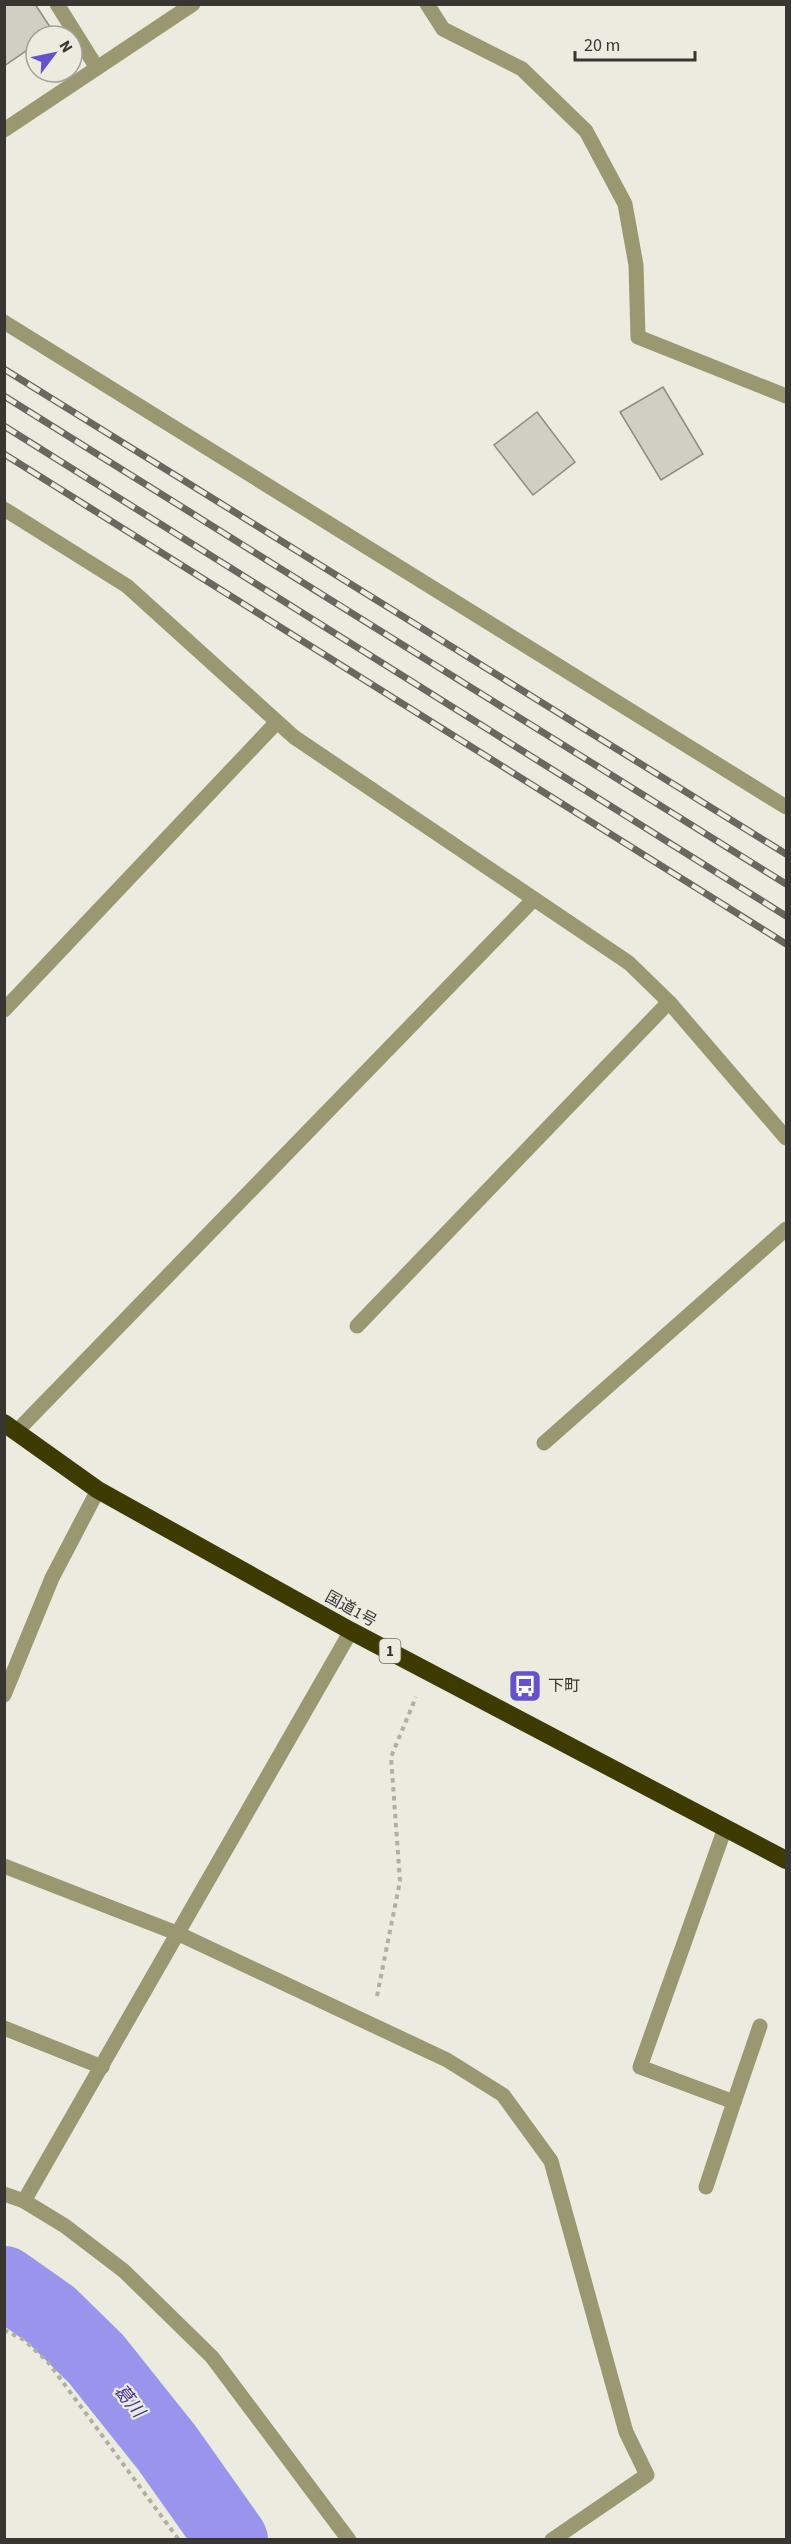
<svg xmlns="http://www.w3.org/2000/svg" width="791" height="2544" viewBox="0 0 791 2544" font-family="'Source Sans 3','Noto Sans JP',sans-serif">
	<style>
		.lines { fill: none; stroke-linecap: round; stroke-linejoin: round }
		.river { stroke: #9995ec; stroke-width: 72 }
		.building { fill: #cfcfc3; stroke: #8c8c81; stroke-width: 1.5 }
		.path { stroke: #afafa5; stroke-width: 4; stroke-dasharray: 4.5 4.5; stroke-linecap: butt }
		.minor { stroke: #999870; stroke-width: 15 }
		.highway { stroke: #3e3b00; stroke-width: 18 }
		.rail-casing { stroke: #686861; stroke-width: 7 }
		.rail { stroke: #ebebdf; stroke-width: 4.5; stroke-dasharray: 14; stroke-linecap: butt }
		.labels { text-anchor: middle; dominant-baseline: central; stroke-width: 4.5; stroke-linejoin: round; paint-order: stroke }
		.shield { fill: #ebebdf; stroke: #6d6c66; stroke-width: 1.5 }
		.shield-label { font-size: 15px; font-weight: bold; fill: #373632 }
		.street-label { font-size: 16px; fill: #373632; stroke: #ebebdf }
		.poi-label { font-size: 16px; fill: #373632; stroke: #ebebdf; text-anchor: start }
		.water-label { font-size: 18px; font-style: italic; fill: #423194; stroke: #ebebdf }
	</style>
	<rect width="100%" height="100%" fill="#ebebdf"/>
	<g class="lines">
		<polyline class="river" points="4,2282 51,2315 96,2359 167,2448 232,2540"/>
	</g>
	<g class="building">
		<polygon points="4,4 35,4 54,33 49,36 36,36 36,44 4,66"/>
		<polygon points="663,387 703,454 661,480 620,412"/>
		<polygon points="537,412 575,462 533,495 494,445"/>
	</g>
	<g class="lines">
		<g class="path">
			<polyline points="377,1996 400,1881 391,1757 416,1697"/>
			<polyline points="4,2330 24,2340 48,2362 179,2540"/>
		</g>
		<g class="minor">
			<polyline points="57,4 97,68"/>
			<polyline points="427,4 443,29 522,69 586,131 625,204 636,265 638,337 786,396"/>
			<polyline points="4,130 193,4"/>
			<polyline points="4,322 786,807"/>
			<polyline points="4,509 127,586 294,737 629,963 669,1002 786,1138"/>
			<polyline points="4,1010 277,722"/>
			<polyline points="357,1326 669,1002"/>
			<polyline points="17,1431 534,899"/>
			<polyline points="544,1443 786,1229"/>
			<polyline points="4,1695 52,1578 98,1490"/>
			<polyline points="4,1866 179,1934 447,2060 503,2095 551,2161 626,2432 647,2475 552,2540"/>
			<polyline points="4,2028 102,2067"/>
			<polyline points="734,2102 760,2026"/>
			<polyline points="706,2187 734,2102 640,2067 725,1828"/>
			<polyline points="4,2194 24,2201 351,1631"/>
			<polyline points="24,2201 65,2226 124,2271 212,2357 349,2540"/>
		</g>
		<polyline class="highway" points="4,1423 98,1490 351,1631 786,1860"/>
		<g class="rail-casing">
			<g id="rail">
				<polyline points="4,369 786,854"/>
				<polyline points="4,396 786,884"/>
				<polyline points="4,426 786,916"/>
				<polyline points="4,454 786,944"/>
			</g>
		</g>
		<use href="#rail" class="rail"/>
	</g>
	<defs>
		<g id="bus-square" transform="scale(1.725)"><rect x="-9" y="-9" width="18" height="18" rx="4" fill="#6453cc" stroke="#ebebdf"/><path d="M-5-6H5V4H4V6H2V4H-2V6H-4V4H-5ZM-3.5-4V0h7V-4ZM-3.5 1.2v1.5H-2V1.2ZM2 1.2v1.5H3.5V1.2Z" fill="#fff"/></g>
	</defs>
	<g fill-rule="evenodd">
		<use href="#bus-square" x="525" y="1686"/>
	</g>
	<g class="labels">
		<rect class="shield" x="379.5" y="1639" width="21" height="24" rx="4.5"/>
		<g class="shield-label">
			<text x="390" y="1651">1</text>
		</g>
		<g class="street-label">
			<text transform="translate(351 1609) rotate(29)">国道1号</text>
		</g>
		<g class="poi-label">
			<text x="548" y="1686">下町</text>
		</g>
		<g class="water-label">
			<text transform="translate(129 2401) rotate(51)">葛川</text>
		</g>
	</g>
	<rect width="791" height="2544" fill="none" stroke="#373632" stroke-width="12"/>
	<g transform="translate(54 54) rotate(58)"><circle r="28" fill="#ebebdf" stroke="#a3a39a" stroke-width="1.5"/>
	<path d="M0-4.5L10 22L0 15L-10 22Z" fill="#6453cc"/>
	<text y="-9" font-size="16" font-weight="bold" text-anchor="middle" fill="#373632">N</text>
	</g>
	<path d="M575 51v9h120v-9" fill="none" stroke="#373632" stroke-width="3"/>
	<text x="584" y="51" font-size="18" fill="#373632" stroke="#ebebdf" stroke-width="4.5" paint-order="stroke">20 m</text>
</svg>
